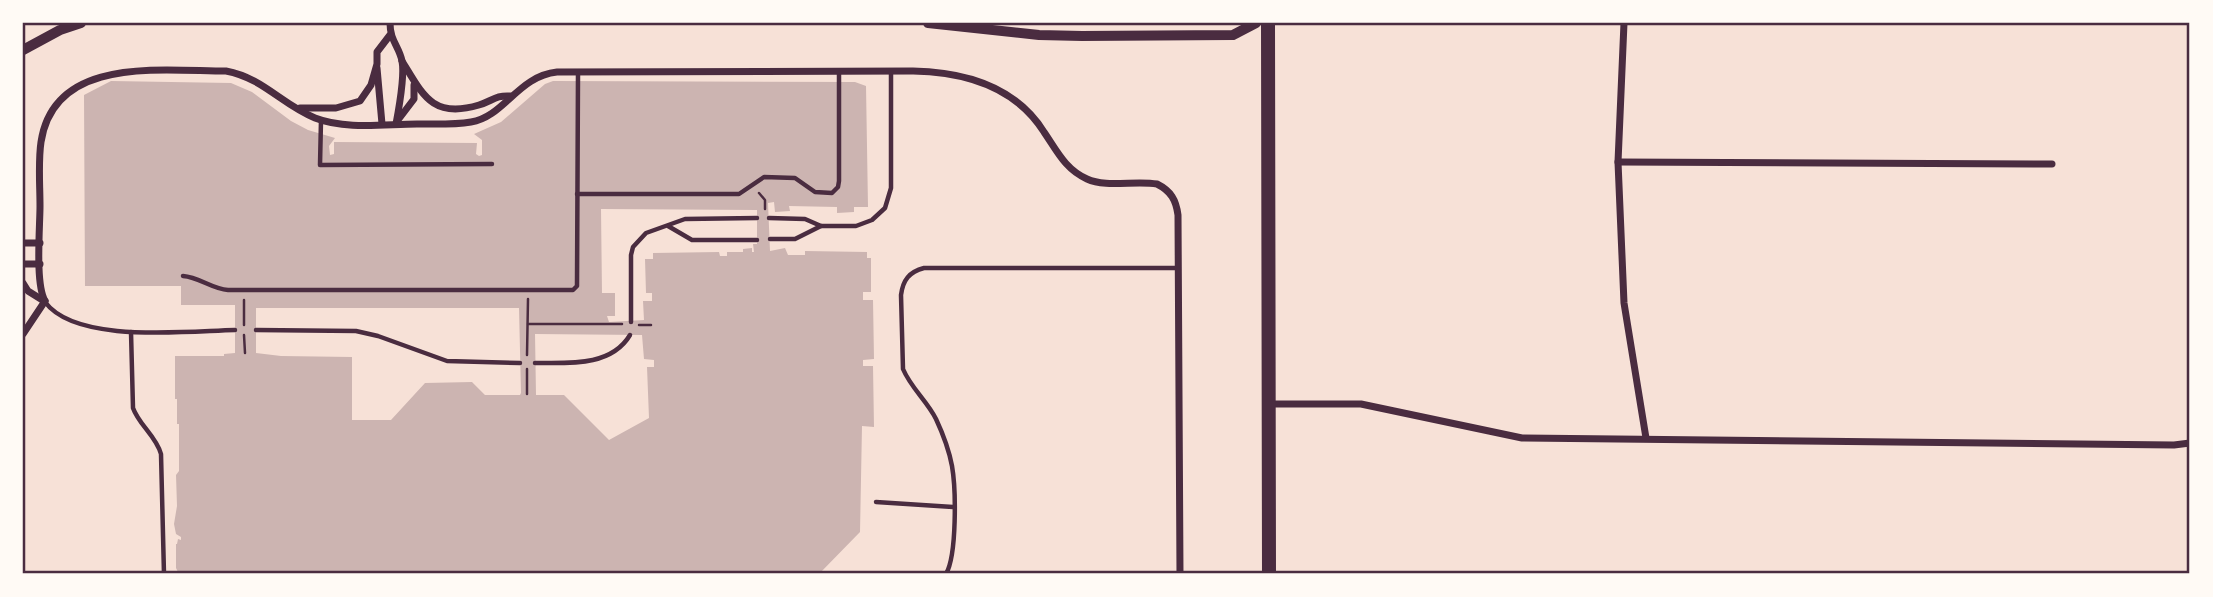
<svg xmlns="http://www.w3.org/2000/svg" width="2213" height="597" viewBox="0 0 2213 597" font-family="Rubik,sans-serif">
	<style>
		.building { fill: #ccb4b1; fill-rule: evenodd }
		.lines { fill: none; stroke-linecap: round; stroke-linejoin: round }
		.path { stroke: #4a2c40; stroke-width: 2.5 }
		.service { stroke: #4a2c40; stroke-width: 4.5 }
		.minor { stroke: #4a2c40; stroke-width: 7 }
		.tertiary { stroke: #4a2c40; stroke-width: 10 }
		.primary { stroke: #4a2c40; stroke-width: 14 }
		.neatline { fill: none; stroke: #4a2c40; stroke-width: 2.5 }
	</style>
	<rect width="100%" height="100%" fill="#f7e1d7"/>
	<path class="building" d="M111,81L231,83L252,92L291,121L308,130L335,138L329,146L330,155L334,154V142L477,143L476,154L479,156L482,155V140L474,134L501,122L545,84L553,81L855,82L866,86L868,207H854V212L837,213V207L789,206L790,211L775,212L774,202L768,203L770,251L785,248L788,255H805V251L867,252V258H871V292H863V300H873L874,359L863,360V366H873L874,427L862,426L860,532L819,574H179L176,568V544H177L178,539L181,540V537L176,534L174,524L177,506L176,475L179,471V424H177V399H175V356H224V354L235,353V305H181V286H85L84,95ZM601,209L757,210V244H753L754,252H752V248L743,249V252H727V256H720L719,252L653,253V259H645L646,293H652V301H643L644,320L609,322L607,316H615V293H602ZM256,308H519L521,393L520,395H485L472,382L425,383L391,420H352V357L281,356L256,353ZM535,334L642,335L644,359L654,360V367H647L649,418L609,440L564,395H536Z"/>
	<g class="lines">
		<g class="path">
			<polyline points="759,193 765,200 765,209"/>
			<polyline points="244,300 244,325"/>
			<polyline points="528,324 622,324"/>
			<polyline points="639,325 651,325"/>
			<polyline points="244,335 245,353"/>
			<polyline points="527,355 528,299"/>
			<polyline points="527,394 527,369"/>
		</g>
		<g class="service">
			<polyline points="321,120 320,165 492,164"/>
			<polyline points="577,194 739,194 764,177 795,178 815,192 832,193 838,187 839,181 839,71"/>
			<polyline points="769,218 805,219 821,226 856,226 872,220 885,208 891,188 891,71"/>
			<polyline points="668,226 692,240 757,240"/>
			<polyline points="770,239 795,239 821,226"/>
			<path d="M183,276C199,277 212,289 228,290H573L577,286L578,73"/>
			<path d="M45,302C76,344 187,331 235,330"/>
			<polyline points="631,322 631,255 633,247 646,233 685,219 757,218"/>
			<polyline points="256,330 356,331 378,336 447,361 520,363"/>
			<path d="M131,332L133,408C139,425 156,436 161,454L164,574"/>
			<path d="M535,363C568,363 611,367 630,335"/>
			<polyline points="876,502 953,507"/>
			<path d="M946,574C957,555 956,489 952,466C949,450 943,434 936,419C927,401 911,388 903,369L901,295C903,280 909,272 924,268H1178"/>
		</g>
		<g class="minor">
			<path d="M390,23C390,41 399,46 402,61C405,76 399,108 396,124"/>
			<polyline points="1624,23 1618,162 1624,303 1646,438"/>
			<path d="M402,61C423,95 432,119 479,105C492,101 496,95 510,96"/>
			<polyline points="377,68 382,124"/>
			<polyline points="300,108 336,108 360,101 371,85 377,64 377,52 390,35"/>
			<polyline points="398,120 414,99 414,85"/>
			<polyline points="1618,162 2052,164"/>
			<polyline points="23,243 40,243"/>
			<polyline points="23,264 40,264"/>
			<polyline points="23,283 28,291 44,301"/>
			<path d="M45,301C35,284 40,227 40,206C40,185 38,162 41,142C54,55 163,71 226,71C263,78 281,104 315,118C346,130 385,124 417,124C434,124 453,125 471,122C504,117 518,76 557,72L913,71C965,72 1015,86 1044,132C1057,151 1065,169 1087,179C1106,188 1136,180 1157,184C1171,191 1176,200 1178,215L1180,574"/>
			<polyline points="23,334 45,301"/>
			<polyline points="1268,404 1361,404 1522,438 2174,445 2190,443"/>
		</g>
		<g class="tertiary">
			<polyline points="928,23 1039,35 1082,36 1233,35 1256,23"/>
			<polyline points="23,50 60,30 81,23"/>
		</g>
		<polyline class="primary" points="1268,23 1269,574"/>
	</g>
	<rect width="2213" height="597" fill="none" stroke="#fffaf5" stroke-width="49"/>
	<rect x="24" y="24" width="2164" height="548" class="neatline"/>
</svg>
